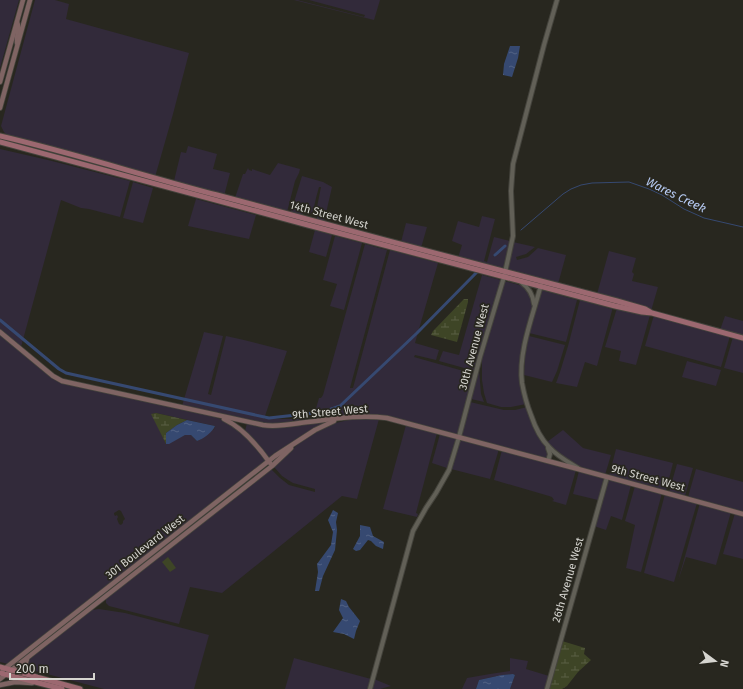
<svg xmlns="http://www.w3.org/2000/svg" width="743" height="689" viewBox="0 0 743 689" font-family="'Fira Sans',sans-serif">
	<style>
		.commercial { fill: #322a3a; fill-rule: evenodd }
		.wetland { fill: url(#wetland-marsh) }
		.garden { fill: #3e4526 }
		.water { fill: url(#water-ripples) }
		.lines { fill: none; stroke-linecap: round; stroke-linejoin: round }
		.stream { stroke: #364971; stroke-width: 1 }
		.canal { stroke: #364971; stroke-width: 3 }
		.tertiary-casing { stroke: #44433c; stroke-width: 6 }
		.secondary-casing { stroke: #44433c; stroke-width: 6 }
		.primary-casing { stroke: #44433c; stroke-width: 7 }
		.tertiary { stroke: #626057; stroke-width: 4 }
		.secondary { stroke: #7f6463; stroke-width: 4.5 }
		.primary { stroke: #9c6870; stroke-width: 5 }
		.labels { text-anchor: middle; dominant-baseline: central; stroke-width: 3.5; stroke-linejoin: round; paint-order: stroke }
		.street-label { font-size: 11px; fill: #d6d5d0; stroke: #28271f }
		.water-label { font-size: 12px; font-style: italic; fill: #b7cbf4; stroke: #28271f }
	</style>
	<defs>
		<pattern id="wetland-marsh" width="20" height="14" patternUnits="userSpaceOnUse"><rect width="20" height="14" fill="#3e4526"/><path d="M1 5h8M5 5V1M11 12h8M15 12V8" fill="none" stroke="#595f44"/></pattern>
		<pattern id="water-ripples" width="26" height="14" patternUnits="userSpaceOnUse"><rect width="26" height="14" fill="#364971"/><path d="M2 4q2-2 4 0t4 0M15 11q2-2 4 0t4 0" fill="none" stroke="#526284"/></pattern>
	</defs>
	<rect width="100%" height="100%" fill="#28271f"/>
	<g class="commercial">
		<polygon points="0,0 19,0 0,68"/>
		<polygon points="35,0 55,0 69,4 66,19 189,53 173,114 155,177 8,136 4,132 1,126"/>
		<polygon points="294,0 297,0 364,17 365,15 309,0 380,0 374,20"/>
		<polygon points="188,146 217,154 213,169 230,173 224,196 174,181 181,152 186,153"/>
		<polygon points="0,149 48,160 130,181 120,217 89,209 81,208 61,200 21,347 0,330"/>
		<polygon points="278,163 300,169 299,173 295,181 287,212 235,198 243,174 245,174 248,168 249,170 252,171 252,169 270,175"/>
		<polygon points="302,176 323,182 332,187 324,222 316,220 319,212 317,207 321,187 319,187 316,198 314,207 316,212 315,214 304,212 301,216 290,213 292,206 294,202"/>
		<polygon points="133,182 153,188 143,223 123,218"/>
		<polygon points="196,199 256,215 249,239 188,226"/>
		<polygon points="482,216 495,219 484,261 487,262 494,237 510,241 504,270 458,258 462,245 452,241 458,221 479,227"/>
		<polygon points="406,223 427,227 421,248 401,242"/>
		<polygon points="315,230 332,235 326,257 309,252"/>
		<polygon points="335,236 362,243 344,310 330,306 337,284 323,280"/>
		<polygon points="513,242 535,247 526,254 516,257 517,260 528,257 538,248 566,255 558,284 507,270"/>
		<polygon points="365,244 387,250 350,388 353,388 390,250 438,263 415,343 439,350 436,360 415,355 414,357 474,374 458,436 387,417 271,425 182,406 204,332 223,336 208,394 211,395 226,336 244,340 287,351 264,419 313,419 319,398 321,398 323,395"/>
		<polygon points="609,251 636,258 632,272 634,274 632,281 658,287 651,311 597,294"/>
		<polygon points="482,275 501,280 475,371 439,361 443,351 459,355"/>
		<polygon points="504,281 523,286 527,289 532,300 533,307 521,361 526,404 511,407 501,407 487,403 484,393 482,380 482,357"/>
		<polygon points="541,290 577,300 566,342 529,333"/>
		<polygon points="580,300 612,309 613,307 597,366 585,362 577,387 556,383 560,372 568,346"/>
		<polygon points="617,308 650,315 636,365 619,361 621,351 605,347"/>
		<polygon points="654,315 730,336 721,367 645,346"/>
		<polygon points="725,316 743,321 743,336 720,330"/>
		<path d="M0,333L52,377L215,417L226,421L247,437L266,461L8,664L0,662ZM156,413L215,426L214,429L201,439L197,441L191,435H185L166,444L152,414ZM119,510L121,511L125,519L123,521V523L121,525L119,524L117,519L118,517L117,515L115,516L114,514V513Z"/>
		<polygon points="529,336 565,345 557,371 552,382 524,375 525,354"/>
		<polygon points="733,337 743,339 743,373 724,368"/>
		<polygon points="687,361 721,370 716,386 682,377"/>
		<polygon points="479,369 481,394 484,402 471,399"/>
		<polygon points="470,402 504,410 515,410 527,407 547,450 548,454 547,459 461,436"/>
		<polygon points="353,419 379,419 357,499 342,496 222,593 190,587 179,624 109,606 106,603 106,599 154,559 271,469 280,478 289,485 315,492 315,489 293,483 288,480 282,476 274,467 299,443 316,431 331,424"/>
		<polygon points="330,421 269,459 245,431 247,423 263,427"/>
		<polygon points="406,425 437,433 416,513 418,514 417,517 383,509"/>
		<polygon points="563,430 583,448 611,455 605,475 585,469 573,463 555,451 547,442"/>
		<polygon points="440,434 457,438 447,468 432,463"/>
		<polygon points="460,439 499,449 490,479 451,469"/>
		<polygon points="616,449 673,463 666,491 609,476"/>
		<polygon points="502,450 576,470 566,505 552,501 554,500 552,497 549,496 494,480"/>
		<polygon points="677,464 693,468 685,496 669,492"/>
		<polygon points="696,469 743,482 743,512 688,497"/>
		<polygon points="579,471 605,478 598,500 573,494"/>
		<polygon points="608,478 631,485 622,520 611,516 606,530 594,526"/>
		<polygon points="635,486 662,493 641,572 626,568 635,525 625,521"/>
		<polygon points="665,494 697,503 674,582 644,573"/>
		<polygon points="700,503 731,512 716,565 686,557 678,581"/>
		<polygon points="735,513 743,515 743,559 723,554"/>
		<polygon points="99,609 125,613 209,635 194,689 104,689 28,669 27,663 29,658 92,610"/>
		<polygon points="294,658 371,679 368,689 285,689"/>
		<polygon points="510,658 528,661 526,669 549,676 545,689 510,689 515,675 513,674 502,675 479,680 476,689 462,689 467,678 490,674 510,671"/>
		<polygon points="374,679 391,686 380,689 371,689"/>
	</g>
	<g class="wetland">
		<polygon points="464,299 468,299 468,302 457,342 431,335 433,331"/>
		<polygon points="156,413 187,420 177,425 166,433 166,444 151,414"/>
		<polygon points="562,641 585,648 584,654 591,660 578,672 567,686 562,689 549,689"/>
	</g>
	<polygon class="garden" points="168,557 176,568 170,572 162,562"/>
	<g class="water">
		<polygon points="510,46 520,46 518,58 512,77 503,75 504,64"/>
		<path d="M187,420L215,426C213,432 203,439 197,441L191,435H185L169,444H166V433L177,425Z"/>
		<polygon points="333,510 338,513 336,522 337,530 335,550 323,576 319,591 315,591 318,572 317,564 331,545 333,532 328,520"/>
		<polygon points="360,525 370,527 373,536 384,542 383,549 376,546 371,541 368,540 360,550 356,551 353,549 360,536"/>
		<polygon points="341,599 346,601 349,607 360,621 356,631 354,639 344,634 333,632 343,618 339,610"/>
		<polygon points="513,674 515,675 510,689 476,689 479,680 502,675"/>
	</g>
	<g class="lines">
		<polyline class="stream" points="521,230 563,194 571,189 581,185 592,183 629,182 649,189 662,195 684,209 704,218 743,227"/>
		<g class="canal">
			<polyline points="495,255 505,246"/>
			<polyline points="0,320 59,369 66,373 269,418 323,412 340,406 417,333 477,272"/>
		</g>
		<g class="tertiary-casing">
			<g id="tertiary">
				<path d="M521,282C529,288 533,294 534,304"/>
				<path d="M541,285C533,315 518,352 522,383C524,394 527,405 531,415C535,427 540,438 549,447C557,456 568,462 578,468"/>
				<polyline points="548,448 550,454 548,461"/>
				<polyline points="370,689 413,531 426,508 436,493 449,470 459,437 480,357 504,277 508,259 513,236 511,191 513,164 544,45 557,0"/>
				<polyline points="547,689 607,477"/>
			</g>
		</g>
		<g class="secondary-casing">
			<g id="secondary">
				<path d="M17,22C20,29 16,36 17,43"/>
				<polyline points="0,82 23,0"/>
				<polyline points="0,108 30,0"/>
				<path d="M0,332L53,376L62,381L263,425C275,427 287,425 300,423C328,420 358,414 387,418L578,469L743,514"/>
				<path d="M224,419C243,428 258,446 270,463"/>
				<path d="M27,659C24,666 25,671 33,675"/>
				<polyline points="3,670 275,456 315,430 334,421"/>
				<polyline points="0,679 272,466 291,448"/>
				<polyline points="0,685 15,682 32,683"/>
			</g>
		</g>
		<g class="primary-casing">
			<g id="primary">
				<path d="M0,136C73,153 144,176 217,195C350,231 484,266 617,301L645,309L650,312"/>
				<polyline points="0,142 308,225 615,306 642,312 652,313 743,338"/>
				<polyline points="0,667 80,689"/>
				<polyline points="0,673 62,689"/>
			</g>
		</g>
		<use href="#tertiary" class="tertiary"/>
		<use href="#secondary" class="secondary"/>
		<use href="#primary" class="primary"/>
	</g>
	<g class="labels">
		<g class="street-label">
			<text transform="translate(329 215) rotate(15)">14th Street West</text>
			<text transform="translate(474 347) rotate(-75)">30th Avenue West</text>
			<text transform="translate(330 412) rotate(-5)">9th Street West</text>
			<text transform="translate(648 478) rotate(15)">9th Street West</text>
			<text transform="translate(145 547) rotate(-38)">301 Boulevard West</text>
			<text transform="translate(568 580) rotate(-74)">26th Avenue West</text>
		</g>
		<g class="water-label">
			<text transform="translate(676 195) rotate(26)">Wares Creek</text>
		</g>
	</g>
	<g transform="translate(715 661) rotate(105)" stroke="#28271f" stroke-width="3" paint-order="stroke">
	<path d="M0-3L7 15L0 10L-7 15Z" fill="#d6d5d0"/>
	<text y="-6" font-size="11" font-weight="bold" text-anchor="middle" fill="#d6d5d0">N</text>
	</g>
	<path d="M10 673v6h84v-6" fill="none" stroke="#d6d5d0" stroke-width="2"/>
	<text x="16" y="673" font-size="12" fill="#d6d5d0" stroke="#28271f" stroke-width="3" paint-order="stroke">200 m</text>
</svg>
